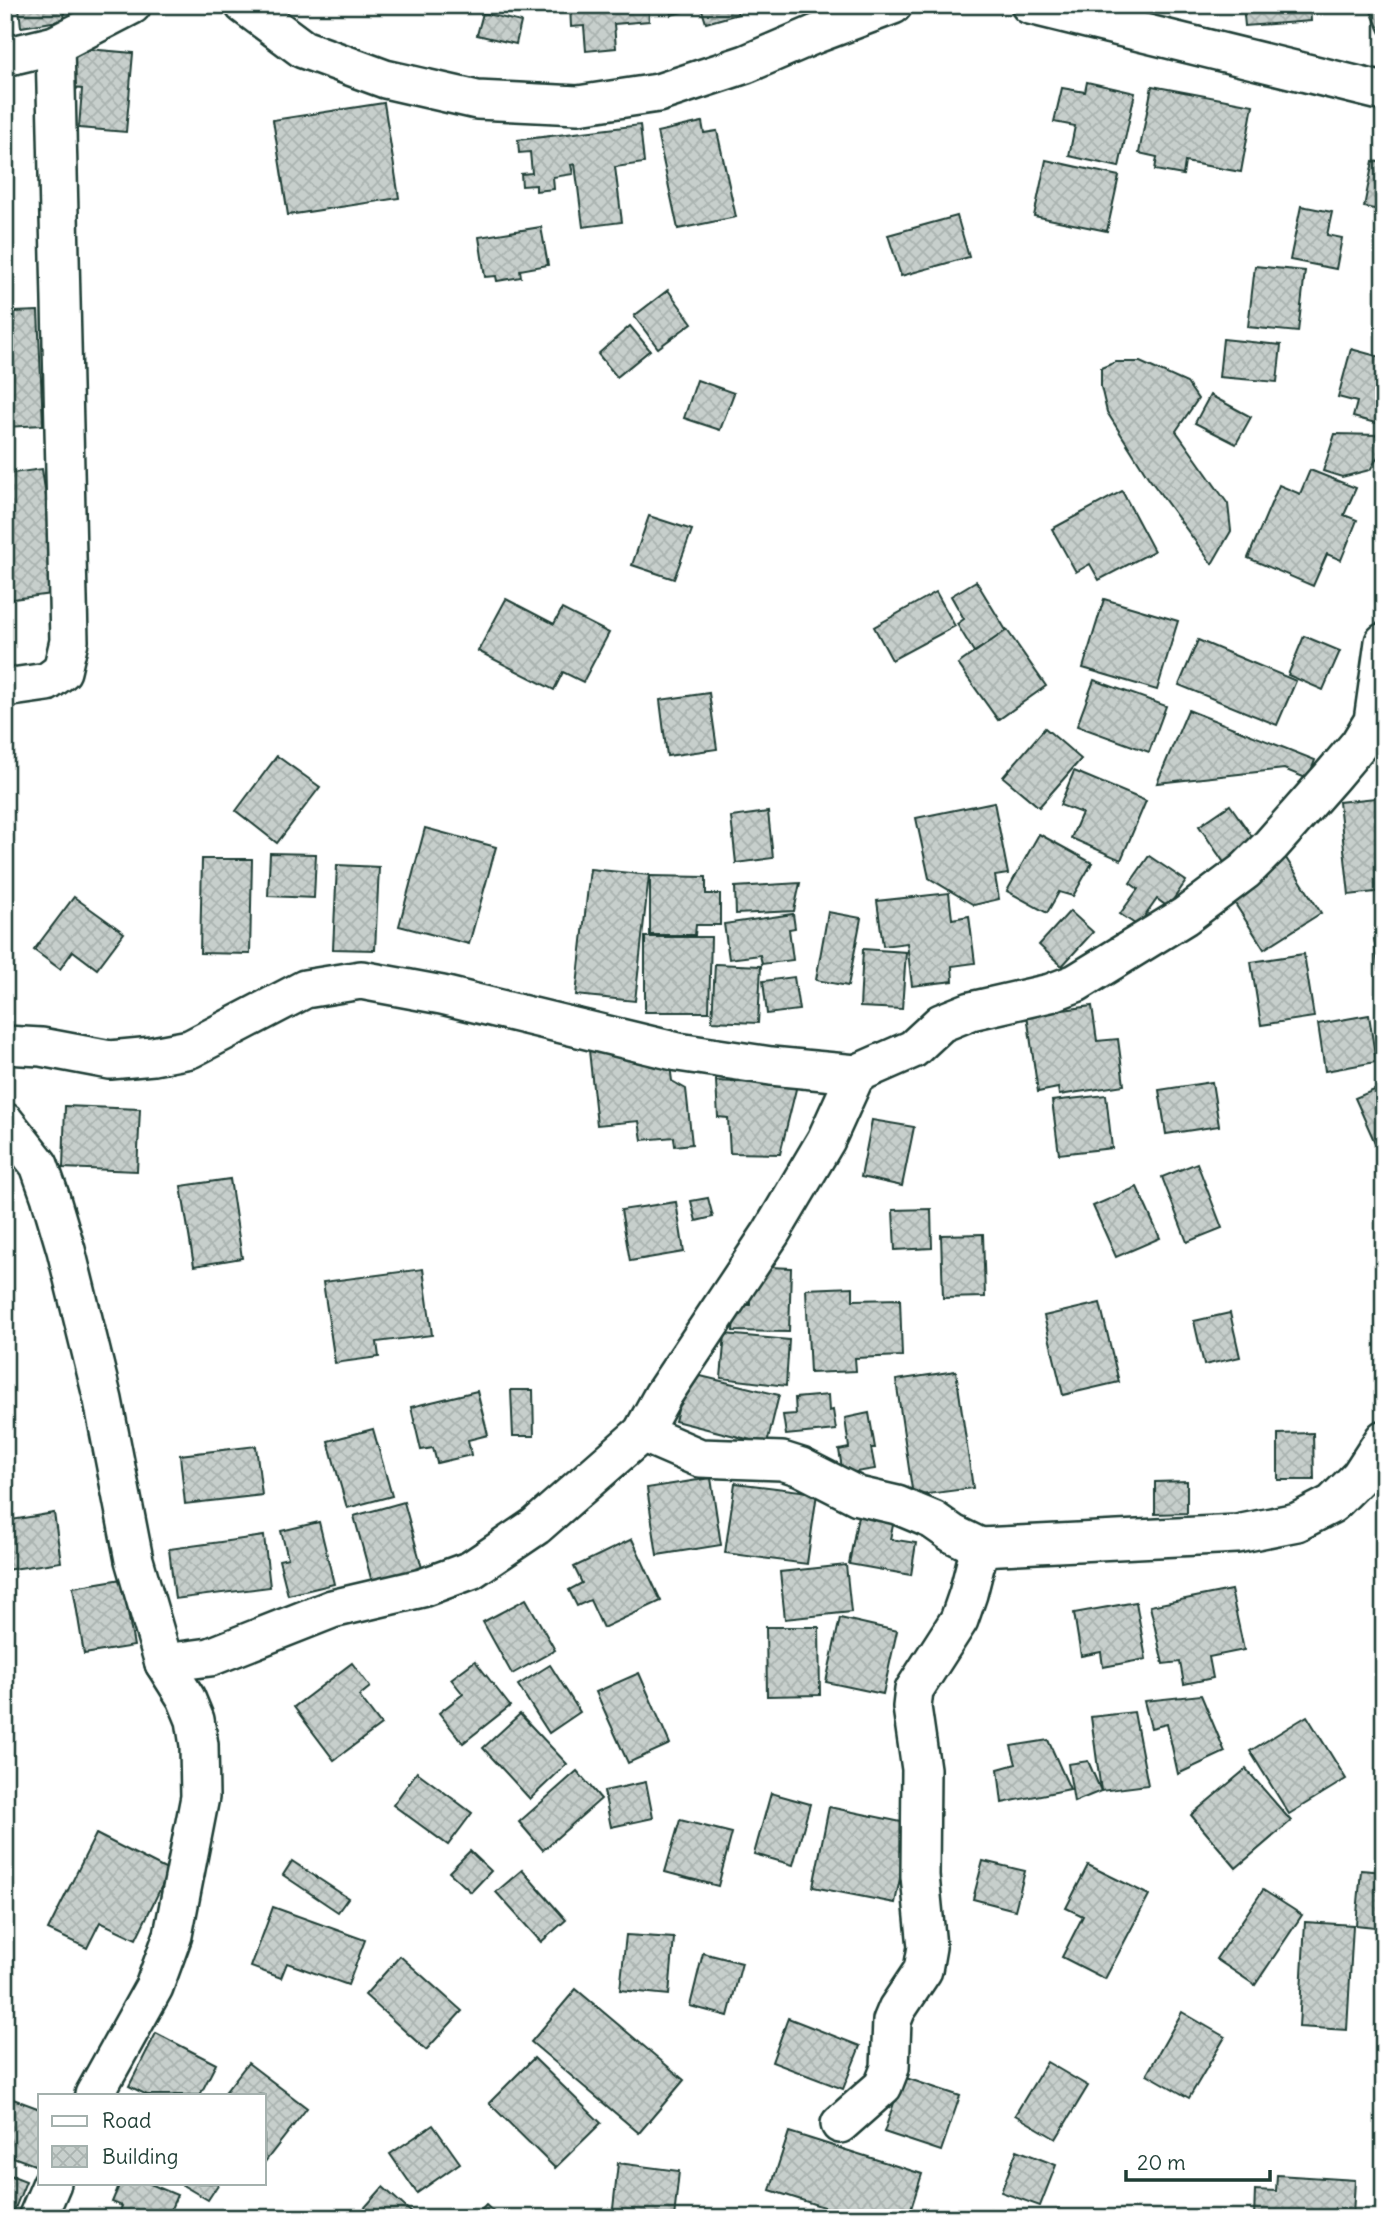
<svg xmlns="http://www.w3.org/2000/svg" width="1389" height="2223" viewBox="0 0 1389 2223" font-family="Delius,sans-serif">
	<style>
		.building { fill: url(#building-cross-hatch); stroke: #1f3d34; stroke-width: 2 }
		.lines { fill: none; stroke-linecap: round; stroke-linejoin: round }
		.minor-casing { stroke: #1f3d34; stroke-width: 42 }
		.minor { stroke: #fff; stroke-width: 37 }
	</style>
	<defs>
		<pattern id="building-cross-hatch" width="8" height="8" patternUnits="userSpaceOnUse" patternTransform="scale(1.75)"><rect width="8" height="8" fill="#c7cfcc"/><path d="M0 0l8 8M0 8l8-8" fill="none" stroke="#aab3b0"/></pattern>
	</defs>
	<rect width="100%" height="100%" fill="#fff"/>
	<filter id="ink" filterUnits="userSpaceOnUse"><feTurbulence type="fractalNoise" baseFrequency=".0143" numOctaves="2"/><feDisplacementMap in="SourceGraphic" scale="14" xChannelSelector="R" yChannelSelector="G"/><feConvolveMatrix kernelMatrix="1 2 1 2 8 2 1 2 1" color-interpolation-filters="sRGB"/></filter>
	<g filter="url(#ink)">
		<g class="building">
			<polygon points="10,5 63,5 65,20 21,27 19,8 10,10"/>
			<polygon points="481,5 556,5 556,13"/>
			<polygon points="570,5 648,5 649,21 614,24 616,48 586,51 584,26 571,27"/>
			<polygon points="669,5 735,5 738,14 706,23 701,7 671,15"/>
			<polygon points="1243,5 1310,5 1311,21 1245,26"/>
			<polygon points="1368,5 1384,5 1384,40"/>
			<polygon points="483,13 521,22 516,44 477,35"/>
			<polygon points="76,48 133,53 126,132 79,128 82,89 72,88"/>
			<polygon points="1087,82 1135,93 1119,167 1069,156 1075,126 1054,122 1062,88 1085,92"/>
			<polygon points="1152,86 1253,105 1241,172 1185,162 1183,175 1155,170 1157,157 1139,153"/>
			<polygon points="384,103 399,198 288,215 273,120"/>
			<polygon points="702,122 704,133 717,131 736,217 678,229 657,132"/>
			<polygon points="640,125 644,163 615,167 622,222 583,227 575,164 571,165 573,174 553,177 554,189 536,191 536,185 522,186 521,174 532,173 530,152 519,153 518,140"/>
			<polygon points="1046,160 1119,176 1107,231 1034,216"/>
			<polygon points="1373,161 1384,163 1384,211 1364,207"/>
			<polygon points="1301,206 1332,212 1327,235 1342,238 1336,269 1290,260"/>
			<polygon points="957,216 969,257 901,276 888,235"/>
			<polygon points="541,227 548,265 520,270 521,277 497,281 496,276 485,277 479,237"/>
			<polygon points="1255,266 1305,271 1298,332 1248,327"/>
			<polygon points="668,290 692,323 658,348 634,316"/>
			<polygon points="38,311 43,425 5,427 5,322 14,322 14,312"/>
			<polygon points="630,326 650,350 617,377 598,354"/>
			<polygon points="1223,339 1281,345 1277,382 1219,377"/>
			<polygon points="1351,349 1384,358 1383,425 1353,417 1357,402 1338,397"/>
			<polygon points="1116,362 1140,362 1187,383 1198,399 1176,431 1228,504 1231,531 1212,564 1148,477 1107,412 1101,387 1101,368"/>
			<polygon points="697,380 734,393 720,430 684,418"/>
			<polygon points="1210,395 1251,417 1236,444 1195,423"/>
			<polygon points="1335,434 1380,435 1379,455 1370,470 1342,477 1323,471"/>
			<polygon points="42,469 60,593 5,600 5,474"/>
			<polygon points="1310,470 1356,488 1344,515 1357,520 1341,560 1327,554 1313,586 1248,558 1279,485 1300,494"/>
			<polygon points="1122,491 1154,551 1099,580 1090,564 1076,572 1052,529"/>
			<polygon points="649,516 692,530 674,579 632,565"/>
			<polygon points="976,581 1007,632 974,652 957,624 964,619 951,596"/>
			<polygon points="936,592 955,626 892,660 874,627"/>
			<polygon points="506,599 554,624 562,609 609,633 583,682 563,672 554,690 478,651"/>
			<polygon points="1104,599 1178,621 1157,690 1083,668"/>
			<polygon points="1007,630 1046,686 998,720 958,664"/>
			<polygon points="1304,636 1340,651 1323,690 1288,675"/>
			<polygon points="1198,640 1296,681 1277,725 1179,685"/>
			<polygon points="1094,680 1166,706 1149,752 1077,726"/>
			<polygon points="709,693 717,749 667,756 660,700"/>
			<polygon points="1188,710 1315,760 1308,779 1284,769 1157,783"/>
			<polygon points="1045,728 1081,759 1039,807 1003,777"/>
			<polygon points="277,756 320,787 277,843 236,811"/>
			<polygon points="1074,771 1146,801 1121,860 1071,838 1082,813 1060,805"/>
			<polygon points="1384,797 1384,891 1349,895 1339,802"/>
			<polygon points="994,802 1008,874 995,876 999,899 974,905 929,878 916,818"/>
			<polygon points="1230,805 1256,842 1225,864 1199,826"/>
			<polygon points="768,812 773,858 736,863 731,817"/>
			<polygon points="425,828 496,847 469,944 399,926"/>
			<polygon points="1039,834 1092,863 1073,896 1059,892 1047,913 1007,891"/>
			<polygon points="270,853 316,854 314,898 268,896"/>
			<polygon points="1284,855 1321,913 1264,949 1227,891"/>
			<polygon points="1149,856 1186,881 1168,907 1157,899 1138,926 1120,914 1138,889 1130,883"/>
			<polygon points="202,859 252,859 250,954 200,953"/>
			<polygon points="337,865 379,867 375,950 333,949"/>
			<polygon points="590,869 649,875 635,1001 576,995"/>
			<polygon points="650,876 706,877 706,894 720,894 720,925 696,925 695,935 650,935"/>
			<polygon points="800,883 794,911 736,914 735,887"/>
			<polygon points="949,893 952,919 969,916 975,963 952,966 953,981 912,986 907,943 883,946 877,901"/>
			<polygon points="74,897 124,933 97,969 73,951 60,969 34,950"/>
			<polygon points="1070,911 1093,932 1062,966 1039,945"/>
			<polygon points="828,912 861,918 848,986 816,980"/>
			<polygon points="793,914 795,928 789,929 793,960 762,964 760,955 729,959 724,924"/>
			<polygon points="645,937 711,937 709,1012 645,1012"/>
			<polygon points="1384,937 1384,970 1379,971 1374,939"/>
			<polygon points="863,949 906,952 902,1009 860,1007"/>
			<polygon points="1304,954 1314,1017 1261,1025 1251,962"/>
			<polygon points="715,964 761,966 758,1023 712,1021"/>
			<polygon points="794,977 799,1010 767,1014 763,981"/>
			<polygon points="1092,1006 1097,1041 1118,1039 1124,1085 1059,1095 1058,1088 1038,1092 1027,1015"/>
			<polygon points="1369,1015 1376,1062 1325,1071 1318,1024"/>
			<polygon points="588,1041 669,1057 672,1081 686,1089 692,1144 675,1146 674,1137 642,1140 639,1121 597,1125"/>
			<polygon points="716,1081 797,1085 780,1154 730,1153 728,1118 718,1117"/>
			<polygon points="1212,1082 1219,1126 1166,1134 1159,1090"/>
			<polygon points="1384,1086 1384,1142 1376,1145 1355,1098"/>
			<polygon points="1106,1095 1112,1148 1059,1154 1052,1101"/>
			<polygon points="65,1106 140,1109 137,1171 63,1168"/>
			<polygon points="872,1120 914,1127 902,1186 861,1177"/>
			<polygon points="1197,1163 1222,1228 1187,1242 1162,1177"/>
			<polygon points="230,1179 242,1258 194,1266 181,1186"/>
			<polygon points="1137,1187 1160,1238 1116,1257 1093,1206"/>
			<polygon points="708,1198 713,1217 696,1221 691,1201"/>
			<polygon points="676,1202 684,1252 630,1261 621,1210"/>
			<polygon points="931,1209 932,1248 895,1250 893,1210"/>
			<polygon points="983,1234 985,1297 943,1298 941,1235"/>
			<polygon points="750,1266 791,1268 789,1332 733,1331 735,1305 750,1305"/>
			<polygon points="423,1269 432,1335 377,1342 379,1357 335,1363 323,1282"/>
			<polygon points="853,1287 853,1300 900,1299 902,1356 855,1358 856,1371 810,1373 806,1289"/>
			<polygon points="1100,1303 1119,1382 1063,1395 1044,1316"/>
			<polygon points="1230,1313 1240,1357 1204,1365 1194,1321"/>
			<polygon points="725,1334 789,1340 786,1386 721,1378"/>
			<polygon points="956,1371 973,1488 913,1496 896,1380"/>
			<polygon points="688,1373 779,1395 767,1444 675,1421"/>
			<polygon points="511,1390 533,1390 534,1436 513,1436"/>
			<polygon points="477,1391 488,1435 468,1440 471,1455 437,1463 433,1448 421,1450 411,1407"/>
			<polygon points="828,1395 829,1411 833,1410 836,1430 786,1435 783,1415 796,1414 795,1398"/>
			<polygon points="869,1413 875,1448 871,1448 875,1469 843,1474 839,1450 849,1448 845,1418"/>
			<polygon points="373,1429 392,1496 347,1508 328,1441"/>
			<polygon points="1313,1433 1314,1480 1278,1480 1278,1434"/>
			<polygon points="256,1446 262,1495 185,1504 180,1455"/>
			<polygon points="711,1478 721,1545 657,1555 647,1488"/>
			<polygon points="1187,1481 1187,1513 1155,1514 1155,1482"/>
			<polygon points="735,1483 817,1493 807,1564 725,1553"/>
			<polygon points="404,1502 422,1568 372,1582 354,1516"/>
			<polygon points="859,1510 895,1516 890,1539 916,1543 911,1575 849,1564"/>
			<polygon points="54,1513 61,1562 5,1570 5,1521"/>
			<polygon points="319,1522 334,1584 288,1595 279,1560 288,1558 281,1531"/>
			<polygon points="264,1536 270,1587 175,1599 169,1549"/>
			<polygon points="632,1539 661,1601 603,1628 590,1600 577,1606 569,1590 582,1583 574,1567"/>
			<polygon points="846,1565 851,1612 785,1619 780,1572"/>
			<polygon points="122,1579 134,1646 84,1654 73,1587"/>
			<polygon points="1231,1590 1244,1650 1209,1657 1213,1678 1184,1684 1180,1662 1163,1664 1150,1606"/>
			<polygon points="526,1599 555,1650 512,1674 483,1622"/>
			<polygon points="1136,1602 1146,1659 1103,1667 1101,1652 1081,1656 1074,1613"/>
			<polygon points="840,1618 897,1631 883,1694 826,1682"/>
			<polygon points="766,1627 819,1627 820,1695 767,1696"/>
			<polygon points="475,1661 510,1706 463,1743 439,1713 463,1694 451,1679"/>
			<polygon points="352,1663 370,1687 359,1696 381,1725 334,1760 294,1707"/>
			<polygon points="550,1665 580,1712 549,1733 518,1685"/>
			<polygon points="639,1673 670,1744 628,1763 596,1692"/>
			<polygon points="1201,1695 1225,1752 1178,1774 1167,1724 1151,1728 1144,1701"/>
			<polygon points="1134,1712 1148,1785 1101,1791 1091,1717"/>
			<polygon points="520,1714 567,1764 530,1799 483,1748"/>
			<polygon points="1307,1716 1346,1779 1289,1814 1250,1751"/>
			<polygon points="1048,1740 1070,1789 1002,1803 998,1769 1016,1764 1011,1746"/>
			<polygon points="1088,1761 1101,1791 1074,1802 1068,1764"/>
			<polygon points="1246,1769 1291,1821 1236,1868 1191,1815"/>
			<polygon points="577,1771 601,1799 543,1850 519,1822"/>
			<polygon points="417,1772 472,1813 448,1845 393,1805"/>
			<polygon points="646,1782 653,1818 611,1827 604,1791"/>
			<polygon points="771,1793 810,1804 793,1865 754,1854"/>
			<polygon points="829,1807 911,1824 895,1903 813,1887"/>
			<polygon points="680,1820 732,1833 718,1886 665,1872"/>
			<polygon points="96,1834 169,1871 136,1939 100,1922 87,1948 48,1930"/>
			<polygon points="470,1851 491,1871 471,1892 449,1872"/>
			<polygon points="292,1861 348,1898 338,1912 283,1875"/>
			<polygon points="983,1861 1025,1871 1015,1910 973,1899"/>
			<polygon points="1088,1865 1149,1895 1105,1979 1062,1957 1083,1916 1066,1908"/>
			<polygon points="522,1870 566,1920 541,1942 496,1892"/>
			<polygon points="1361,1870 1384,1872 1384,1928 1356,1925"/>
			<polygon points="1263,1890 1302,1915 1255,1985 1216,1959"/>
			<polygon points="273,1907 365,1940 348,1985 287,1963 281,1978 251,1967"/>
			<polygon points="1305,1922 1353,1925 1347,2030 1299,2027"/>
			<polygon points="626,1935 674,1938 669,1995 620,1990"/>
			<polygon points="703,1953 742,1963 728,2016 690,2006"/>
			<polygon points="400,1956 462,2011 426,2050 365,1995"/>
			<polygon points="576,1989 684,2080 639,2133 531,2042"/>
			<polygon points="1182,2012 1225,2037 1189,2098 1147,2074"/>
			<polygon points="788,2018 860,2046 843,2089 772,2062"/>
			<polygon points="156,2033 216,2064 200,2095 147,2095 129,2086"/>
			<polygon points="534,2058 601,2123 555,2168 489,2103"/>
			<polygon points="1047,2062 1088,2086 1056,2139 1015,2115"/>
			<polygon points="248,2063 307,2108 264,2163 264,2095 223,2095"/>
			<polygon points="903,2077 960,2096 941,2151 884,2132"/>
			<polygon points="5,2096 40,2109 40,2167 5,2154"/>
			<polygon points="433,2125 460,2163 417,2193 390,2154"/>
			<polygon points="789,2132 922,2174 908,2218 858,2218 770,2190"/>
			<polygon points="1017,2150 1056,2165 1040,2206 1001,2192"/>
			<polygon points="618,2163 679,2171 674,2218 612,2218"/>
			<polygon points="5,2173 26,2181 14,2211 5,2208"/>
			<polygon points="1277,2175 1355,2180 1353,2216 1254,2218 1255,2190 1276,2191"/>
			<polygon points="120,2183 148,2183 177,2195 167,2218 117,2218 122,2206 112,2202"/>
			<polygon points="179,2183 219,2183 208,2200"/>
			<polygon points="383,2187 412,2213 408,2218 363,2218 359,2214"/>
			<polygon points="486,2205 500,2218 474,2218"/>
			<polygon points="991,2209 1017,2218 988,2218"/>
		</g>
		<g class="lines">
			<g class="minor-casing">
				<g id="minor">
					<polyline points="244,5 303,49 385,79 477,100 578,105 658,93 746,64 816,34 893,5"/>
					<polyline points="1030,5 1384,92"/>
					<polyline points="5,57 55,45 132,5"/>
					<polyline points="5,688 47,682 62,671 69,641 55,45"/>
					<polyline points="5,1045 41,1047 110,1060 153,1056 190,1049 305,989 361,980 442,995 678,1052 771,1066 856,1074 913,1049 941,1023 971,1011 1050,993 1076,983 1185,916 1245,871 1271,845 1331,777 1359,744 1373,721 1384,642"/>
					<polyline points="5,1122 39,1165 50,1196 66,1250 103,1400 134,1560 164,1663 186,1698 195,1720 199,1745 200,1797 173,1935 154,1987 94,2095"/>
					<polyline points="642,1433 700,1458 782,1461 801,1467 858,1496 897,1505 933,1520 953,1534 980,1547 968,1594 959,1620 914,1690 912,1707 921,1769 920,1876 927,1947 923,1970 897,2009 892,2021 890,2068 883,2086 840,2124"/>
					<polyline points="980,1547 1237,1534 1297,1522 1332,1504 1360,1476 1384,1439"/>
					<polyline points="164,1663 210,1657 332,1609 422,1588 471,1570 536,1526 642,1433 663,1395 771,1233 826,1140 856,1074"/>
					<polyline points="37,2218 52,2183"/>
				</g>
			</g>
			<use href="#minor" class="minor"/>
		</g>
	</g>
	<rect width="1389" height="2223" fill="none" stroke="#fff" stroke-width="28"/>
	<rect x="14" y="14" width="1361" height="2195" fill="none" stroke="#1f3d34" stroke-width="2.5" filter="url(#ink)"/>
	<rect x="38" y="2094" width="228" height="91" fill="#ffffff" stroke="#a5b1ae" stroke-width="2"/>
	<rect x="52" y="2116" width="35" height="10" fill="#ffffff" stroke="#a5b1ae" stroke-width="2"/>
	<text x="102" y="2128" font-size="21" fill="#1f3d34">Road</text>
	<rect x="52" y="2146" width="35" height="21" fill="url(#building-cross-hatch)" stroke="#a5b1ae" stroke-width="2"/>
	<text x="102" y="2164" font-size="21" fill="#1f3d34">Building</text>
	<path d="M1126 2170v10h144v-10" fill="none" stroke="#1f3d34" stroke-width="3.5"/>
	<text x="1137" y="2170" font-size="21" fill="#1f3d34" stroke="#ffffff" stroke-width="5" paint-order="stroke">20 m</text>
</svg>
